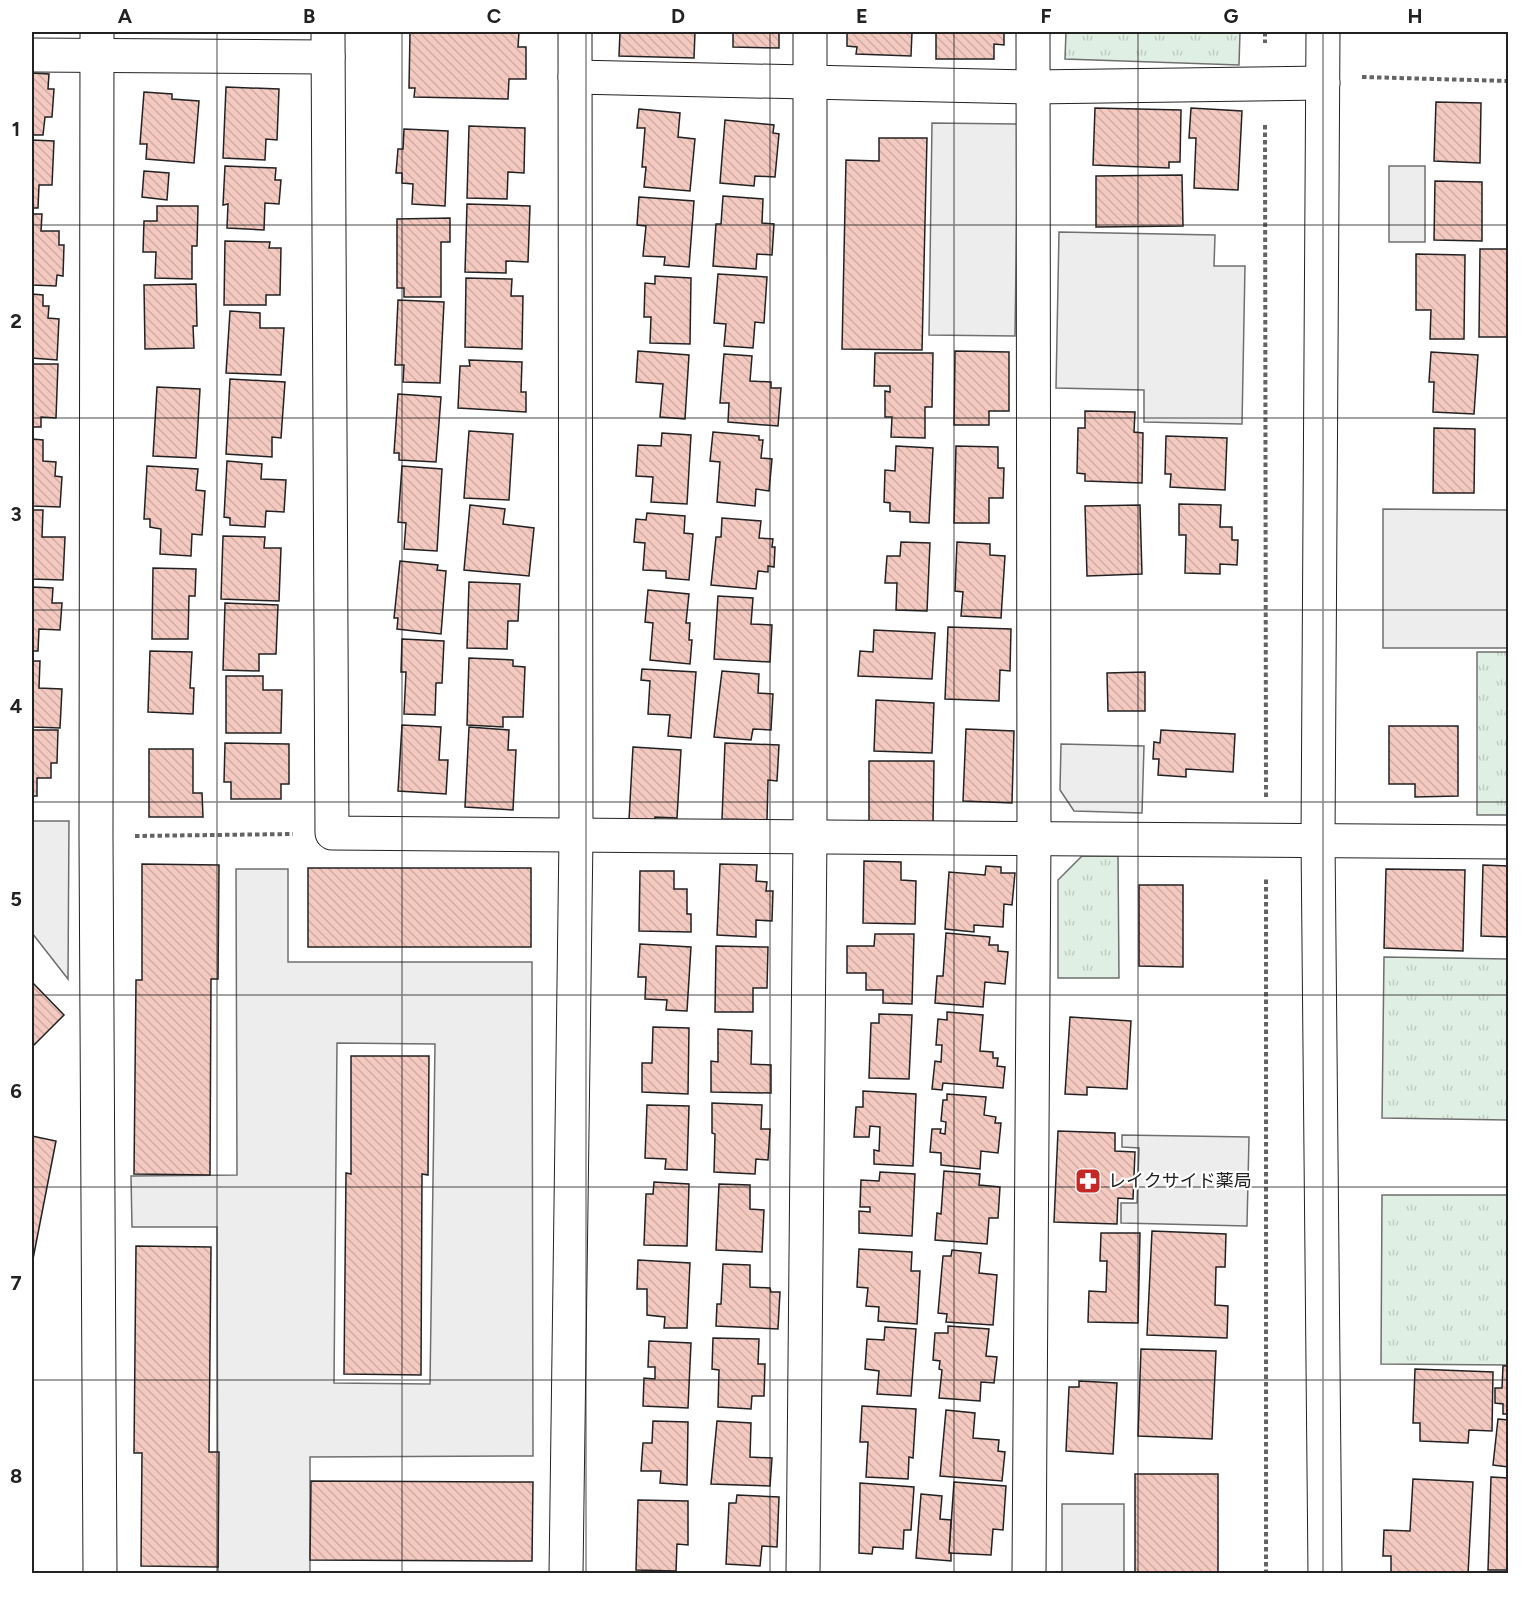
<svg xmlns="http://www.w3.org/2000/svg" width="1540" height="1605" viewBox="0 0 1540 1605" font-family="Figtree,'Noto Sans JP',sans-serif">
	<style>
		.grass { fill: url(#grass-tufts); stroke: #6f6f6f; stroke-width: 1.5 }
		.parking { fill: #ededed; stroke: #6f6f6f; stroke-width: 1.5; fill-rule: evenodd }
		.building { fill: url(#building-back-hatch); stroke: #222; stroke-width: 1.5 }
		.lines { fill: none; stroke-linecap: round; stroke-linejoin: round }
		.minor-casing { stroke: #222; stroke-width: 35 }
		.tertiary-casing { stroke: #222; stroke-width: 35 }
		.path { stroke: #646464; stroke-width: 4; stroke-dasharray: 4.5 3; stroke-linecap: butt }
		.minor { stroke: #fff; stroke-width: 33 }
		.tertiary { stroke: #fff; stroke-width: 33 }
		.grid { fill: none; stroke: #222; stroke-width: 1.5; stroke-opacity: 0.55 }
		.labels { text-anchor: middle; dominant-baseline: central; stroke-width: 4.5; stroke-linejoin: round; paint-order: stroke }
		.poi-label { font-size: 18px; fill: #222; stroke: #fff; text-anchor: start }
		.neatline { fill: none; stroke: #222; stroke-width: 2 }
		.grid-label { font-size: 20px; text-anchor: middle; font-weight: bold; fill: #222 }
	</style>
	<defs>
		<pattern id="grass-tufts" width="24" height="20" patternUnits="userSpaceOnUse" patternTransform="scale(1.5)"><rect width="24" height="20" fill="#e0efe3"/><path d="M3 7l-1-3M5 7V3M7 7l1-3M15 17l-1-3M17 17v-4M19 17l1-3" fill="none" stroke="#c0cdc2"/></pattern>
		<pattern id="building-back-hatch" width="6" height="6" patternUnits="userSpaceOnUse" patternTransform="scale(1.5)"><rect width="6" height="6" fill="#f3c9c0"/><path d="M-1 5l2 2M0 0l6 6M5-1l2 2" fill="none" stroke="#d0aca5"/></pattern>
	</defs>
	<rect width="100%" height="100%" fill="#fff"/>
	<g class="grass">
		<polygon points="1066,32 1240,32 1239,65 1065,59"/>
		<rect x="1477" y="652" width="31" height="163"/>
		<polygon points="1082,856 1118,856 1119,978 1058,978 1058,880"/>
		<polygon points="1384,957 1508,959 1508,1120 1382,1118"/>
		<polygon points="1382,1195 1508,1195 1508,1365 1381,1364"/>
	</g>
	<g class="parking">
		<polygon points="932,123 1018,124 1015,336 929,335"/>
		<rect x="1389" y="166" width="36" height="76"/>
		<polygon points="1059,232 1215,235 1214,266 1245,266 1242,424 1144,422 1144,390 1056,388"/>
		<polygon points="1383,509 1508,510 1508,648 1383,648"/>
		<polygon points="1061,744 1144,746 1142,813 1074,811 1060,790"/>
		<polygon points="32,821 69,821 68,979 32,933"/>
		<path d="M236,869H288V962H532L533,1456L310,1457V1573H218L217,1227H132L131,1176L237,1175ZM337,1043L435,1044L430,1384L334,1383Z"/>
		<polygon points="1122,1135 1249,1137 1247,1226 1121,1223 1121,1203 1137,1203 1139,1148 1122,1147"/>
		<rect x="1062" y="1504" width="62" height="69"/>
	</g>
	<g class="building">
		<polygon points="410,32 519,32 518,47 526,47 526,79 509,79 508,99 414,97 415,88 409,88"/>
		<polygon points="620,32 695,32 694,58 619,56"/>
		<polygon points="733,32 779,32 779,48 733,47"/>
		<polygon points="847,32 912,32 911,56 856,54 857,47 847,46"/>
		<polygon points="952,32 1004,32 1004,45 994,44 994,59 936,59 936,33"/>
		<polygon points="32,73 49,74 48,89 54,89 52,117 45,117 43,135 32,135"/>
		<polygon points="226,87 279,89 277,140 266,139 265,160 223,158"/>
		<polygon points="144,92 172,94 172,99 199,101 194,163 146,159 147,144 140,144"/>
		<polygon points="1436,102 1481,103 1480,163 1434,161"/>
		<polygon points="1095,108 1181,110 1180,162 1169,162 1169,168 1093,165"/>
		<polygon points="1191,108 1242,111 1238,190 1194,188 1196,138 1189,138"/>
		<polygon points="639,109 680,113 678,137 695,139 690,191 644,187 646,167 642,167 645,128 637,128"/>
		<polygon points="725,120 774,125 773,133 779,134 775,177 755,176 754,186 720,183"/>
		<polygon points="469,126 525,128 524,173 508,172 507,199 467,198"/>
		<polygon points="404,129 448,131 445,206 412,204 413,184 402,183 402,173 396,173 398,149 403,149"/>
		<polygon points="879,138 927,138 922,350 842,349 846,160 879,161"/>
		<polygon points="32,140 54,141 52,185 39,185 38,208 32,208"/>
		<polygon points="225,166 276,168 275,180 281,180 279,204 265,203 264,230 227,228 228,204 223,205"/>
		<polygon points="144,171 169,173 167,200 142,197"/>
		<polygon points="1182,175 1183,226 1096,227 1096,176"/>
		<polygon points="1435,181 1482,182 1482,241 1434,240"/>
		<polygon points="723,196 763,199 762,223 774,224 772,255 757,254 756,269 713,266 716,224 721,224"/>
		<polygon points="639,197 694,201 689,267 664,265 665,257 643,256 646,226 637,225"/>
		<polygon points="467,204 530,206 528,262 506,261 506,273 465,272"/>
		<polygon points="157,206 198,206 197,246 192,246 192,279 155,278 156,252 143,252 144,221 157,221"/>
		<polygon points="32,214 42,214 41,231 59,231 59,245 64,245 63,276 57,275 56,286 32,285"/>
		<polygon points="450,218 450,242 441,242 441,297 404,297 404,288 397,288 397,219"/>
		<polygon points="225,241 270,242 269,248 281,248 280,295 266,295 266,305 224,305"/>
		<polygon points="1480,249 1508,249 1508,337 1479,337"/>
		<polygon points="1416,254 1465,255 1464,339 1430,339 1431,310 1416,310"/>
		<polygon points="718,274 767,277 764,323 755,322 753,348 724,346 726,324 714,323"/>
		<polygon points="655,276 691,278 690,344 650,343 651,317 644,317 645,283 655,284"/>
		<polygon points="466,278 512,279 511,296 523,296 522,349 465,347"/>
		<polygon points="196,284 197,326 193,326 194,348 145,349 144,285"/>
		<polygon points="32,294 43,295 43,306 49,306 48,318 59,319 57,360 32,358"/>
		<polygon points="398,300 444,302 440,383 403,382 404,365 395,365"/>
		<polygon points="230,311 260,313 260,328 284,328 281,375 226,373"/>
		<polygon points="638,351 689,355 685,419 660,417 663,384 636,382"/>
		<polygon points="955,351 1009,352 1009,411 989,411 989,425 954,425"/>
		<polygon points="1431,352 1478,355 1474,414 1433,412 1434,382 1429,382"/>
		<polygon points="875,353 933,353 932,407 925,407 925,438 891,437 892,417 885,417 885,391 890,392 890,386 874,386"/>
		<polygon points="724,354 752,356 750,381 771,382 771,388 781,388 778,426 728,422 729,403 720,403"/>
		<polygon points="469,360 522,362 521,392 526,392 526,412 458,408 460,366 470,366"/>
		<polygon points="32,364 58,364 56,418 41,417 41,427 32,427"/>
		<polygon points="230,379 285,382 281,438 272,437 272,457 226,454"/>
		<polygon points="157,387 200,389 196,458 153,456"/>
		<polygon points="398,394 441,397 436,462 399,460 399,453 394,453"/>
		<polygon points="1085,411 1135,412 1134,432 1143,433 1142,483 1085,481 1085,474 1077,473 1078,428 1085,428"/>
		<polygon points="1434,428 1475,429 1474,493 1433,493"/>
		<polygon points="469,431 513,434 509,500 464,498"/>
		<polygon points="713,432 759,436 759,440 763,440 761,458 772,459 769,491 756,489 755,506 717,502 720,462 710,461"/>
		<polygon points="662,433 691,435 687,504 651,502 653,477 636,476 638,445 661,446"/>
		<polygon points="1166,436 1227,438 1225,490 1170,487 1171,474 1165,474"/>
		<polygon points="32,439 43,440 43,461 56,462 55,476 62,477 60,507 32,506"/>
		<polygon points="896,446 933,448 929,523 910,522 910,512 890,511 890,503 884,502 885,470 895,471"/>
		<polygon points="956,446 998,447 998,468 1004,468 1003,498 989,498 989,523 954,523"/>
		<polygon points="227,461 262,464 261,479 286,480 284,512 266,511 265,527 230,525 230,518 224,517"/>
		<polygon points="147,466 198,469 196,490 205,491 202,535 192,534 191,556 160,554 161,529 150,527 150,519 144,519"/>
		<polygon points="402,466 442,469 437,551 404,549 406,523 398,522"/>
		<polygon points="1179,504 1221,505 1220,527 1232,527 1232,540 1238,540 1237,565 1220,564 1220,574 1185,573 1186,535 1179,535"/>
		<polygon points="470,505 505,509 503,524 534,528 529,576 464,570"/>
		<polygon points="1140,505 1142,574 1087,576 1085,506"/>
		<polygon points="32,510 43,510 42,537 65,537 63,580 32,579"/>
		<polygon points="647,513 685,516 684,533 693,534 689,580 666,578 666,571 643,570 645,543 634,542 636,519 646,520"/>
		<polygon points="722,518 761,521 759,538 773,539 772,547 775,547 774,567 768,566 768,572 758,571 756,589 711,585 716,537 721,537"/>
		<polygon points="223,536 265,537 264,548 281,548 279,601 221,599"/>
		<polygon points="901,542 930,543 927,611 896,610 897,583 885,583 887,556 900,556"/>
		<polygon points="957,542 990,544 990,555 1005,556 1001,618 961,616 963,592 955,591"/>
		<polygon points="400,561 438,565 437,570 446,571 441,634 397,629 398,618 394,618"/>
		<polygon points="153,568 196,569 195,596 189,596 188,639 152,639"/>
		<polygon points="469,582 520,584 518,621 508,621 507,649 467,648"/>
		<polygon points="32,587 53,588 52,603 62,603 60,630 39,629 38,651 32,651"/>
		<polygon points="648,590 689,594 686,623 690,623 689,640 692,640 690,664 650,660 653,623 645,622"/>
		<polygon points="718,596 753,598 751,624 772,625 770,662 714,659"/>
		<polygon points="225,603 278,605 276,654 259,654 259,671 223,670"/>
		<polygon points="948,627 1011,629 1010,671 1000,670 999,701 945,699"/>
		<polygon points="874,630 935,633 932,679 858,676 860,651 873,652"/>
		<polygon points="402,639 444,641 442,683 436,683 435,715 404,714 406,672 401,672"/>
		<polygon points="150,651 192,652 190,688 194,688 193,714 148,712"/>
		<polygon points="469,658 513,660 513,666 525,667 523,717 503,717 503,727 467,725"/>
		<polygon points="32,661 40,661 39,688 62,689 60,728 32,727"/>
		<polygon points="642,669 696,672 691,738 668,736 670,715 648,714 650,681 641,680"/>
		<polygon points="722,671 759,674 758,693 773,694 771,730 753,729 751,740 714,737"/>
		<polygon points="1145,672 1145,711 1108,711 1107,673"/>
		<polygon points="226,676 263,676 263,690 282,690 281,733 226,733"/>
		<polygon points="876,700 934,703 932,753 874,751"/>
		<polygon points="402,725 441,727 439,760 448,760 446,794 398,791"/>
		<polygon points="1389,726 1458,726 1458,796 1415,797 1415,784 1389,784"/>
		<polygon points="469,727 509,730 508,750 516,750 513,810 465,807"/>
		<polygon points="966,729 1014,731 1012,803 963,801"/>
		<polygon points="32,730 58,730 57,763 51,763 51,778 37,778 37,796 32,796"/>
		<polygon points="1161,730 1235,734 1233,772 1186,769 1186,777 1158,775 1159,759 1153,759 1154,742 1160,743"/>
		<polygon points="225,743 289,744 289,784 281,784 281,799 231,799 231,782 224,782"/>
		<polygon points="725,743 779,745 777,781 768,780 767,820 722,819"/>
		<polygon points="633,747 681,750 677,818 655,817 655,822 629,820"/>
		<polygon points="149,749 193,749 193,793 202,793 203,817 149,817"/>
		<polygon points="869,761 934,761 933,823 869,823"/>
		<polygon points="864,861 901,862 901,880 916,881 915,924 863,923"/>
		<polygon points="142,864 219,865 218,979 211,979 210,1175 134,1174 136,980 142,980"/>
		<polygon points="720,864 757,865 756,881 767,882 766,891 773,891 772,921 756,920 756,937 717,935"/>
		<polygon points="1483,865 1508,866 1508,937 1481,936"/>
		<polygon points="986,866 1001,867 1001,873 1015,873 1012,905 1004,904 1003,927 974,925 974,932 945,929 949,872 985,875"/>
		<rect x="308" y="868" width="223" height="79"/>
		<polygon points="1386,869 1465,870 1463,951 1384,948"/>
		<polygon points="640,871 674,871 674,889 687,889 687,914 691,914 691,932 639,931"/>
		<polygon points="1139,885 1183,885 1183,967 1139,966"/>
		<polygon points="946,933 990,937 989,945 998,945 998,951 1008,952 1005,984 985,982 983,1007 935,1003 937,976 943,976"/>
		<polygon points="875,934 914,934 912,1004 883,1003 883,990 866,990 866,973 847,973 847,946 874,946"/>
		<polygon points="640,944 691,947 687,1011 666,1010 667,1000 645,999 646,977 638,977"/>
		<polygon points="716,946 768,947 767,988 753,988 753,1012 715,1012"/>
		<polygon points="32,982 64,1015 32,1047"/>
		<polygon points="947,1012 983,1015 980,1051 993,1052 993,1058 998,1058 997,1066 1005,1067 1003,1088 943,1083 942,1090 932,1089 935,1061 941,1062 942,1045 936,1045 938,1019 947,1020"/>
		<polygon points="879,1014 912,1015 909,1079 869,1078 871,1023 879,1023"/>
		<polygon points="1070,1017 1131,1021 1127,1089 1087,1087 1087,1095 1065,1094"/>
		<polygon points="653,1027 689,1028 688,1094 642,1092 642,1063 652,1063"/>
		<polygon points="718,1029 752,1031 751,1064 771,1065 771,1093 711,1092 711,1061 718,1062"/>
		<polygon points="351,1056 429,1056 428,1175 422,1174 421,1375 344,1374 346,1173 351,1174"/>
		<polygon points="863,1091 916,1094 913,1166 874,1164 874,1150 879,1151 880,1127 870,1126 869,1137 854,1137 856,1107 863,1107"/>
		<polygon points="947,1094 986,1097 984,1115 996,1117 995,1123 1001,1123 998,1153 981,1151 980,1169 941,1165 941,1153 930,1152 932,1129 941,1129 940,1133 945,1134 946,1122 941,1121 943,1100 947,1100"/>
		<polygon points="712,1103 762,1105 761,1129 770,1129 768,1160 756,1159 755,1174 714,1172 715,1134 712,1133"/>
		<polygon points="647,1105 689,1106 687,1170 665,1169 666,1159 645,1158"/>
		<polygon points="1058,1131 1115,1133 1115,1151 1135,1152 1133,1199 1118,1198 1117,1224 1054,1222"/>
		<polygon points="32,1136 56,1141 32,1264"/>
		<polygon points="944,1171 980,1174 979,1185 1000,1187 998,1218 989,1218 987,1244 935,1240 937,1213 941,1214"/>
		<polygon points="880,1172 915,1174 912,1236 859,1233 859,1211 870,1212 870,1207 860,1207 861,1180 879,1181"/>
		<polygon points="654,1182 689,1184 687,1246 644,1245 646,1194 653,1194"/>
		<polygon points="719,1184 750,1185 750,1209 764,1210 762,1252 716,1250"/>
		<polygon points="1152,1231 1226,1234 1225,1267 1216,1267 1215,1305 1228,1306 1227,1338 1147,1335"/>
		<polygon points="1101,1233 1140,1233 1138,1323 1088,1322 1089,1291 1106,1292 1107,1261 1100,1261"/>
		<polygon points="136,1246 211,1247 209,1452 219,1452 218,1567 141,1566 142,1453 134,1453"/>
		<polygon points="859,1249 912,1252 911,1271 920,1271 917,1324 878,1321 879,1307 866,1306 868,1288 857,1287"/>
		<polygon points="952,1250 981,1253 979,1273 997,1275 993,1325 946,1322 947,1314 938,1313 943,1256 951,1256"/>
		<polygon points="638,1260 690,1263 687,1328 664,1328 665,1317 647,1315 647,1289 637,1289"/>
		<polygon points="723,1264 750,1265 750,1287 770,1288 771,1292 780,1292 778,1329 716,1326 717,1304 721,1304"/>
		<polygon points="948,1326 989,1329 986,1356 997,1357 994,1383 981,1382 980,1401 939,1398 942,1370 939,1369 940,1361 933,1360 935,1333 948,1333"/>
		<polygon points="885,1327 916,1329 911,1396 877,1394 879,1371 865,1369 867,1339 884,1340"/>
		<polygon points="713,1338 759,1339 758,1364 765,1364 764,1396 752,1396 751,1409 718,1407 719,1370 712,1369"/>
		<polygon points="649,1341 691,1343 688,1408 643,1406 644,1378 655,1379 655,1367 648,1367"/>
		<polygon points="1141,1349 1216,1351 1212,1439 1138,1436"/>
		<polygon points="1503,1366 1508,1366 1508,1414 1503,1414 1503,1404 1495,1403 1495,1388 1502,1388"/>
		<polygon points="1415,1369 1493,1372 1492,1431 1469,1430 1468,1443 1420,1441 1420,1423 1413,1423"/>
		<polygon points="1079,1381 1117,1383 1113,1454 1066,1451 1069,1387 1079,1387"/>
		<polygon points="862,1406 916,1409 913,1458 909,1457 908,1479 866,1477 868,1442 860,1442"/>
		<polygon points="946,1410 975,1413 973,1438 999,1440 998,1451 1005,1452 1002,1481 940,1476"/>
		<polygon points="1498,1419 1508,1420 1508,1467 1493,1465"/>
		<polygon points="653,1421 688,1422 687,1485 660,1483 661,1471 641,1471 643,1443 652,1443"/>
		<polygon points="717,1421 751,1423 750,1457 772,1458 770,1486 711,1484"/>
		<rect x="1135" y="1474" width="83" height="100"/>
		<polygon points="1491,1477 1508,1478 1508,1570 1488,1570"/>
		<polygon points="1413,1479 1473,1482 1468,1574 1391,1574 1391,1556 1383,1556 1384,1530 1410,1531"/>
		<polygon points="311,1481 533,1482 532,1561 310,1560"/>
		<polygon points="954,1482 1006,1486 1003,1530 993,1529 991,1555 949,1553"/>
		<polygon points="860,1483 914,1487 911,1530 904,1530 903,1549 873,1547 872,1554 859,1553"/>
		<polygon points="921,1494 942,1496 940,1519 951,1520 949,1553 951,1553 951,1561 916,1558"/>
		<polygon points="737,1495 779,1497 777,1547 762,1546 760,1566 726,1564 729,1503 736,1503"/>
		<polygon points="638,1500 688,1501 688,1545 677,1544 676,1571 636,1570"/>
	</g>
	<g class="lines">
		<g class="minor-casing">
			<g id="minor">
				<polyline points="97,32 96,837 100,1574"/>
				<path d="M328,32L332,833C724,838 1117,836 1508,842"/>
				<polyline points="32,55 328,57"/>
				<polyline points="575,77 1032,87 1323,83"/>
				<polyline points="566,1574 576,836 575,32"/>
				<polyline points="803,1574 810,836 810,32"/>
				<polyline points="1029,1574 1034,839 1033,32"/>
			</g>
		</g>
		<g class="tertiary-casing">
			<polyline id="tertiary" points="1323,32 1318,839 1325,1574"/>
		</g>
		<g class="path">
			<polyline points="1265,32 1265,43"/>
			<polyline points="1362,77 1508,81"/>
			<polyline points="1265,125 1266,799"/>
			<polyline points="135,836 293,834"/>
			<polyline points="1266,1574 1266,878"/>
		</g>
		<use href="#minor" class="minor"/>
		<use href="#tertiary" class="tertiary"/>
	</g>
	<path class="grid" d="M217,32V1574M402,32V1574M586,32V1574M770,32V1574M954,32V1574M1138,32V1574M1323,32V1574M32,225H1508M32,418H1508M32,610H1508M32,802H1508M32,995H1508M32,1187H1508M32,1380H1508"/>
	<defs>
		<g id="pharmacy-square" transform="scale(1.35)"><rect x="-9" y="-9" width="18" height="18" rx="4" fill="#c62828" stroke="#fff"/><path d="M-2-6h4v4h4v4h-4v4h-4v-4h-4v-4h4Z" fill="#fff"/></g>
	</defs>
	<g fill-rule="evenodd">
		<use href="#pharmacy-square" x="1088" y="1181"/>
	</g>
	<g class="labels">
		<g class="poi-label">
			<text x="1108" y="1181">レイクサイド薬局</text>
		</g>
	</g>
	<rect width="1540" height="1605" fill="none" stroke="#ffffff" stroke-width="66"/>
	<rect x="33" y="33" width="1474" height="1539" class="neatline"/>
	<g class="grid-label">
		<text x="125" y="23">A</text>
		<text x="309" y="23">B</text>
		<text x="494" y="23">C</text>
		<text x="678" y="23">D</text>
		<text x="862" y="23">E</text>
		<text x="1046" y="23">F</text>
		<text x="1231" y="23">G</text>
		<text x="1415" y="23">H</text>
		<text x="16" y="136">1</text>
		<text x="16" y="328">2</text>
		<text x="16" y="521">3</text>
		<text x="16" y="713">4</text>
		<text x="16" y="906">5</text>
		<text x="16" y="1098">6</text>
		<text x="16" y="1290">7</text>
		<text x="16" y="1483">8</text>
	</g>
</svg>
